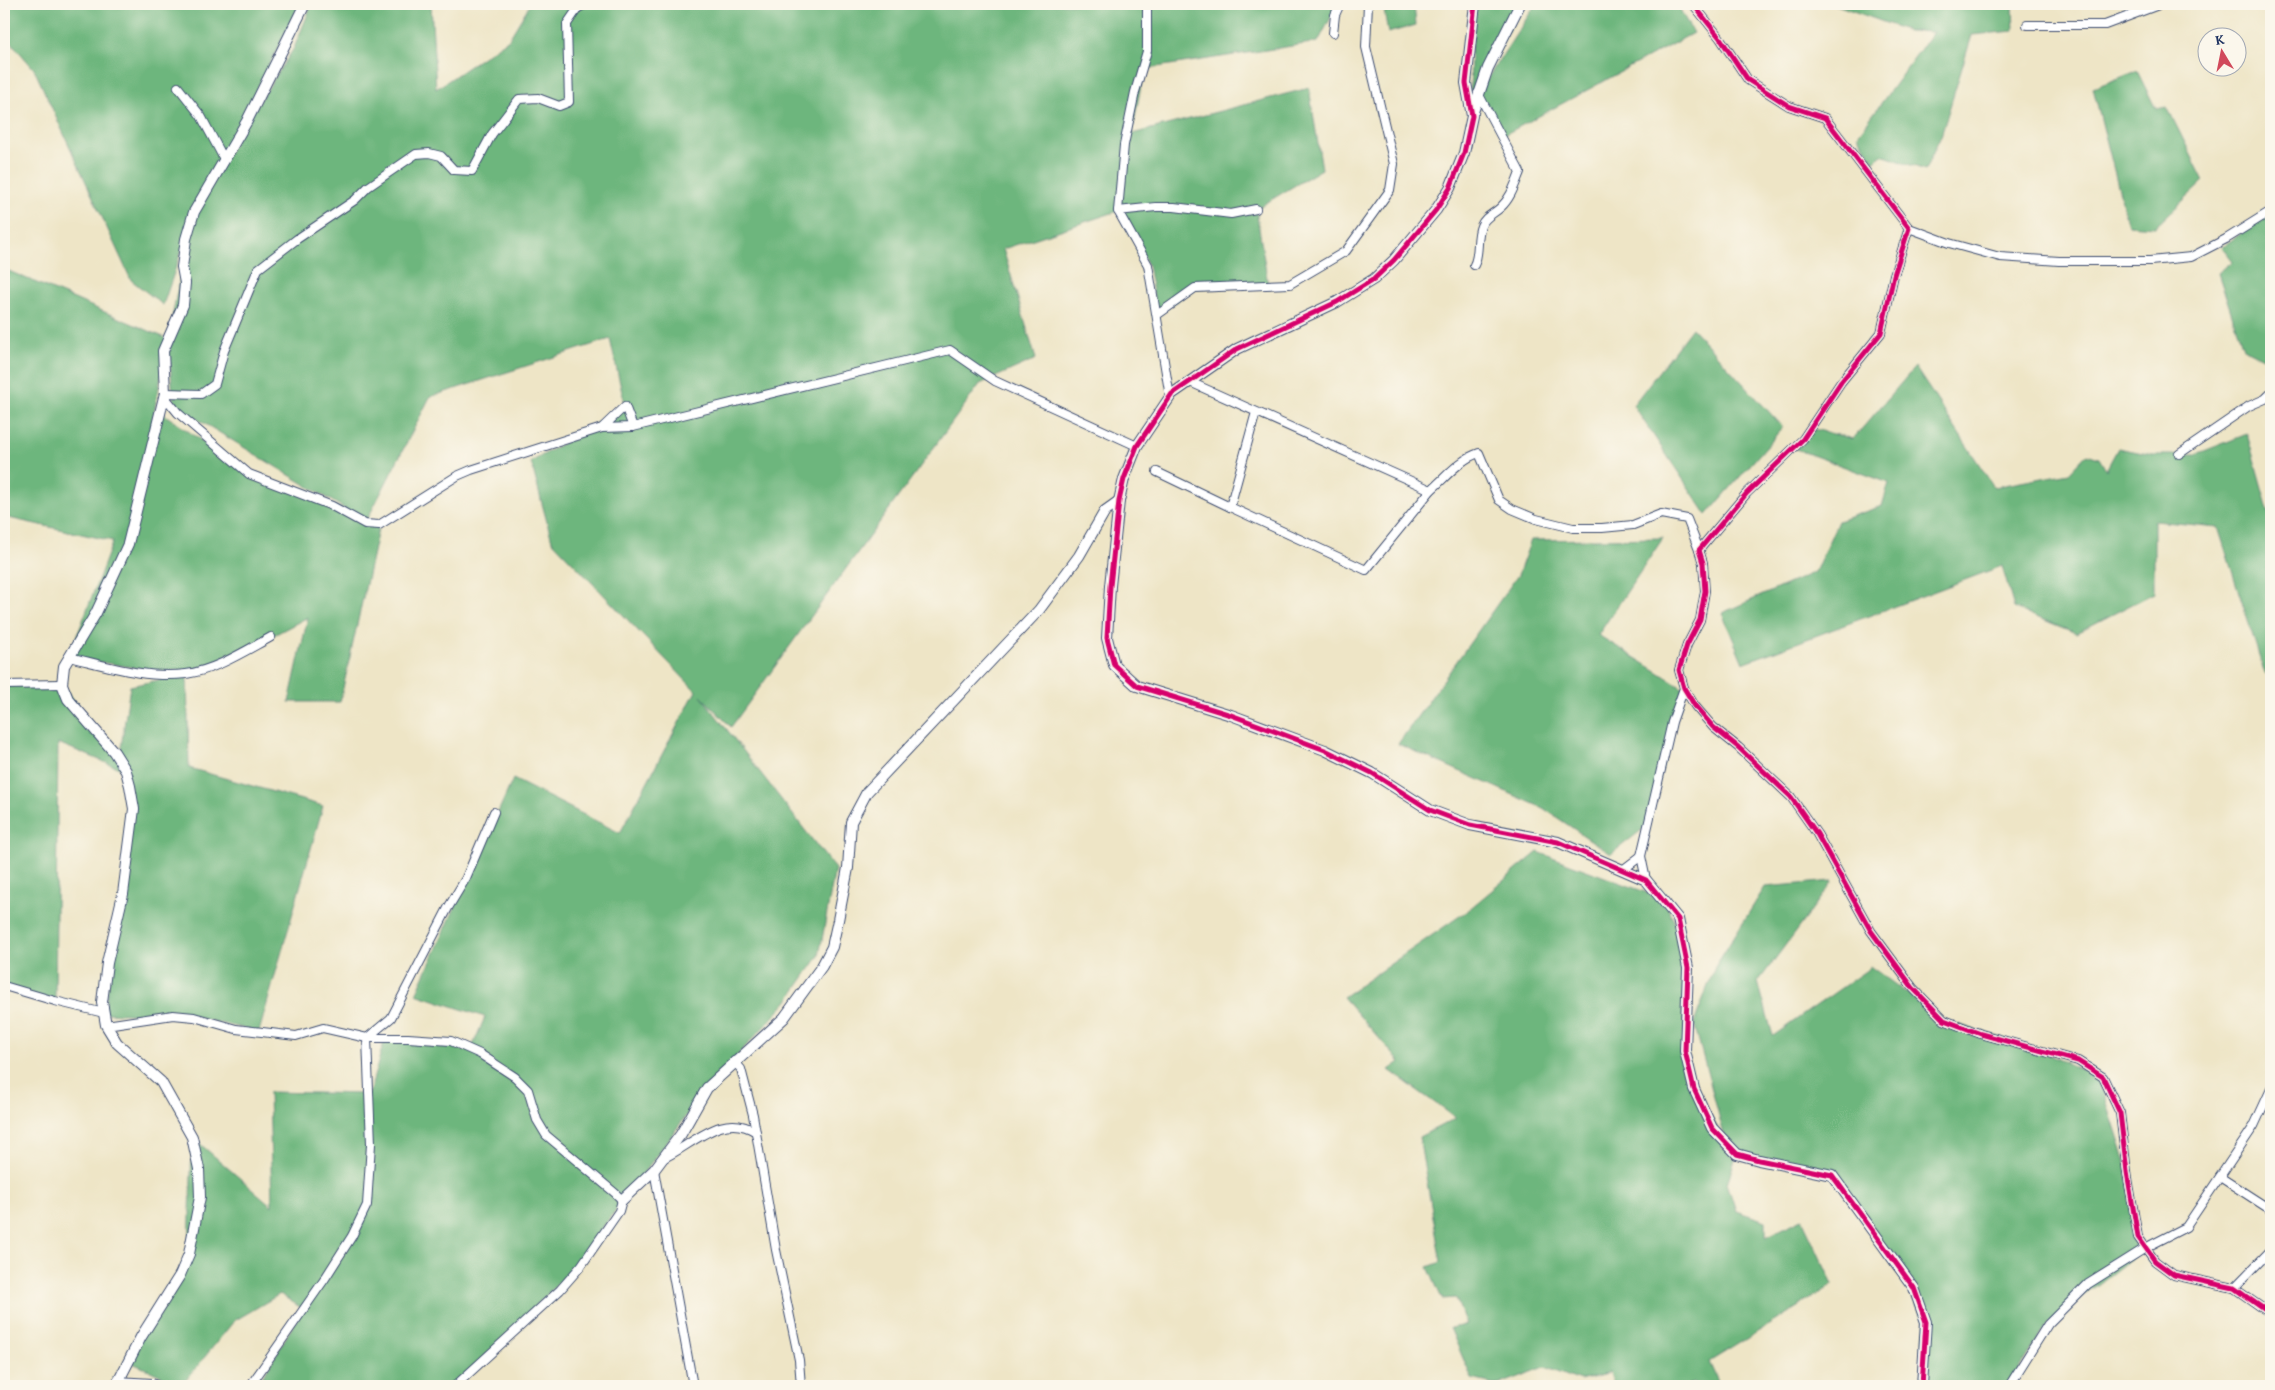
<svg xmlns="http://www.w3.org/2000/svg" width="2275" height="1390" viewBox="0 0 2275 1390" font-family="'Gentium Book Plus',serif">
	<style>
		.forest { fill: #6db67d; stroke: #44726e; fill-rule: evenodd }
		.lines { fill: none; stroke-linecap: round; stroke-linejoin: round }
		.minor-casing { stroke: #3b4a6e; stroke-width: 10 }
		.tertiary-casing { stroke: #3b4a6e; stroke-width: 12 }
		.minor { stroke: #fff; stroke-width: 8 }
		.tertiary { stroke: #fff; stroke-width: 10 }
		.cycleway-casing { stroke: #fbf7ec; stroke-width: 8 }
		.cycleway { stroke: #d6006c; stroke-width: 5 }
	</style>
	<rect width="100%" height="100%" fill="#fbf7ec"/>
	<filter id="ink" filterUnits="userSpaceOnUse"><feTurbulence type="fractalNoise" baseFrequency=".02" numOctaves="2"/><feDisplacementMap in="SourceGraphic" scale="10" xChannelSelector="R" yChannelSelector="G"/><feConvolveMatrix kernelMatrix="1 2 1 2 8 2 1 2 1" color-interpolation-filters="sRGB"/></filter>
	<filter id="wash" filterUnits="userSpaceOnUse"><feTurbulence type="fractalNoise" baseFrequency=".0096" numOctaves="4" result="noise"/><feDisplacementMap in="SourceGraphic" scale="20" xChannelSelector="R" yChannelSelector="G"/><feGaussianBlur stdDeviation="1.12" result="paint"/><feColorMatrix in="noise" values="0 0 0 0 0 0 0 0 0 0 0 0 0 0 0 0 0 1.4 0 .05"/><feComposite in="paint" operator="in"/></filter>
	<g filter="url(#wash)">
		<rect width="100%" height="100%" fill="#eee5c6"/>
		<g class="forest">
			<path d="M4,4H300L194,212L243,127L294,48L312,4H431L436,89L509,39L530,4H1338L1318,42L1144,69L1132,134L1309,88L1322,169L1256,209L1268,285L1195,288L1157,315L1148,265L1118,211L1003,249L1036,359L980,384L731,727L701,696L835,869L819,956L787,1002L707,1088L568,1274L455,1386H257L303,1309L280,1294L234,1321L182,1385L128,1361L189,1254L192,1137L272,1206L269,1092L369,1094L385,1038L471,1050L485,1017L416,994L513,779L620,833L696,691L552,541L531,462L625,406L610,339L430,397L367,520L379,525L340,702H289L308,617L223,662L174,674L69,657L113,541L4,517V269L168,339L189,229L163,305L131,280L34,69L4,34ZM168,342L174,405L352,513L242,469L161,412L147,447Z"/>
			<polygon points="1383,4 1414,4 1416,25 1388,33"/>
			<polygon points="1472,4 1522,4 1470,101"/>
			<polygon points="1536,4 1677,4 1693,33 1502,136 1478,93"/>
			<polygon points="1834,4 2013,4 2014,31 1972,35 1941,136 1925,170 1882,155 1873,162 1858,135 1933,32 1908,31"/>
			<polygon points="2137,71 2156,109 2167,107 2204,181 2155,227 2128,225 2093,88"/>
			<polygon points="2271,212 2271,362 2243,348 2218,273 2233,261 2222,247"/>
			<polygon points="1692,328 1783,427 1707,515 1633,405"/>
			<polygon points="1915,367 1994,487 2069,473 2087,454 2099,458 2106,470 2118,448 2153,455 2194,455 2247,434 2271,520 2271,671 2265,674 2218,527 2154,521 2154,593 2076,633 2014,608 2002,566 1743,663 1722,613 1815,572 1838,521 1882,506 1889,483 1793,448 1810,428 1853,439"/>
			<polygon points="1663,538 1598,635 1684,688 1647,826 1611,854 1543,808 1398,744 1518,575 1531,540"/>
			<polygon points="187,674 189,768 323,806 259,1032 194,1017 104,1013 125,881 130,786 124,770 58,743 55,1001 4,989 4,685 62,684 119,761 130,686"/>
			<polygon points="1538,852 1664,899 1683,941 1685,1051 1694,1089 1726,1142 1694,1023 1715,967 1765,887 1833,881 1758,982 1773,1036 1871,967 1944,1020 2032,1047 2099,1078 2126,1163 2138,1253 2048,1324 2009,1386 1920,1386 1926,1322 1879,1239 1832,1175 1737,1154 1727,1183 1736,1211 1766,1221 1766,1237 1802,1219 1833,1285 1709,1362 1720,1386 1696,1386 1695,1383 1685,1386 1614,1386 1610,1373 1580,1381 1545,1367 1498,1385 1472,1379 1450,1328 1466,1325 1456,1298 1442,1299 1428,1267 1441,1262 1419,1137 1456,1118 1389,1070 1400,1062 1343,997 1467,911"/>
		</g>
	</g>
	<g filter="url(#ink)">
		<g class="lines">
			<g class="minor-casing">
				<g id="minor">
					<polyline points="1147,4 1147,51 1135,92 1124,145 1118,211 1148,265 1170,397"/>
					<polyline points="1693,4 1720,38 1748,80 1789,106 1825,118 1909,228 1894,275 1881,333 1841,382 1803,439 1747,493 1699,550 1703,563 1705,591 1700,620 1687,645 1679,670 1684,688 1695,706 1713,727 1738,747 1791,797 1817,834 1871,931 1913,988 1944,1020 1981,1034 2078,1061 2103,1077 2120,1113 2127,1172 2138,1237 2155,1261 2174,1275 2234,1288 2271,1314"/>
					<polyline points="2027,25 2105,25 2161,4"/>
					<polyline points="1333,33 1335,15 1340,4"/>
					<polyline points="178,87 201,116 224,159"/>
					<polyline points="1118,211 1156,207 1174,207 1231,214 1256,209"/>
					<polyline points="1909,228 1949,243 2000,257 2059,261 2150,261 2191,257 2226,239 2271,211"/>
					<path d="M1474,265C1480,254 1476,238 1481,226C1485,216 1494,214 1501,207C1511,198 1515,184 1520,172L1478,93"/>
					<polyline points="1157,315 1195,288 1290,284 1346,251 1390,190 1394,164 1366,47 1368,4"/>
					<polyline points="1190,382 1431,490 1366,570 1230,507 1256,412"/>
					<polyline points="165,393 201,394 215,384 224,351 258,269 297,239 355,200 368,187 416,154 429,153 441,156 454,170 472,171 492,134 519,99 538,98 559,106 569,102 567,24 578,8 586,4"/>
					<polyline points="164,396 178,413 249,474 332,506 365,524 379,525 457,476 471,470 602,428 625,406 633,427 602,428"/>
					<polyline points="633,427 950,350 995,381 1137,446"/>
					<polyline points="2179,454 2249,406 2265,399 2271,393"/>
					<polyline points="1157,472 1230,507"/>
					<path d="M1431,490C1446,477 1460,459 1479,453L1499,500L1512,509L1536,519L1573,528H1602L1633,525L1661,514L1687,519L1699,550"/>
					<path d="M69,657C107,666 147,679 186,674C216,670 245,651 271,637"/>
					<polyline points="4,685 62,684"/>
					<polyline points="1641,856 1646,880"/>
					<polyline points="1624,869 1641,856 1672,722 1684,688"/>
					<polyline points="4,986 55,1001 104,1013"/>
					<polyline points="106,1025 173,1015 194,1017 236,1029 296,1036 323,1028 367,1038 408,1038 451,1041 480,1054 515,1077 528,1090 537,1120 546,1135 615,1193 622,1200 619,1211 581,1266 560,1290 455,1386"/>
					<polyline points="734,1061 741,1069 753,1115 776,1250 799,1360 801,1386"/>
					<path d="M662,1159C693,1145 722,1110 756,1132"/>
					<polyline points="654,1170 693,1386"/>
					<polyline points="2220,1177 2271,1210"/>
					<polyline points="2234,1288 2271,1250"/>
					<polyline points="117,1381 152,1383 158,1386"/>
					<polyline points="250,1386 324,1280 352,1236 367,1205 371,1144 367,1038 391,1018 448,908 466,878 494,812"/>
					<polyline points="2009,1386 2048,1324 2088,1284 2147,1247 2186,1227 2254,1126 2271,1089"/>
				</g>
			</g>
			<g class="tertiary-casing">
				<g id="tertiary">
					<polyline points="1475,4 1466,83 1472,116 1464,153 1450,188 1436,210 1394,260 1374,279 1337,302 1237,349 1172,394 1137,446 1124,479 1119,501 1110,586 1107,638 1114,665 1137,686 1231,715 1325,750 1372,773 1430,810 1470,825 1558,842 1646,880 1678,919 1688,968 1685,1051 1694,1089 1712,1128 1737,1154 1759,1160 1832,1175 1914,1288 1926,1322 1922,1386"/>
					<polyline points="1473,112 1488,68 1520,4"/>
					<polyline points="622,1200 654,1170 681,1134 707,1088 784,1018 822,966 832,947 838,920 848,868 851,822 867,792 1039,610 1079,556 1105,511 1119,501"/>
					<polyline points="116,1386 141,1337 180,1275 189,1254 200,1197 199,1169 192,1137 161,1082 117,1043 106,1025 102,1002 107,963 123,894 134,809 130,786 126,771 114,752 68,699 62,684 64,666 96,613 128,544 165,393 163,351 183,305 185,283 182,267 186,239 194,212 247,121 305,4"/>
				</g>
			</g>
			<use href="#minor" class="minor"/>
			<use href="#tertiary" class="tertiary"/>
			<g class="cycleway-casing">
				<g id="cycleway">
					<polyline points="1475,4 1466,83 1472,116 1464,153 1450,188 1436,210 1394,260 1374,279 1337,302 1237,349 1172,394 1137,446 1124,479 1119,501 1110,586 1107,638 1114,665 1137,686 1231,715 1325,750 1372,773 1430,810 1470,825 1558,842 1646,880 1678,919 1688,968 1685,1051 1694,1089 1712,1128 1737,1154 1759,1160 1832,1175 1914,1288 1926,1322 1922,1386"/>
					<polyline points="1693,4 1720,38 1748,80 1789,106 1825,118 1909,228 1894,275 1881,333 1841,382 1803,439 1747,493 1699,550 1703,563 1705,591 1700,620 1687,645 1679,670 1684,688 1695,706 1713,727 1738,747 1791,797 1817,834 1871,931 1913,988 1944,1020 1981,1034 2078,1061 2103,1077 2120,1113 2127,1172 2138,1237 2155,1261 2174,1275 2234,1288 2271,1314"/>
				</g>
			</g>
			<use href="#cycleway" class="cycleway"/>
		</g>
	</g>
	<rect width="2275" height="1390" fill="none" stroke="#fbf7ec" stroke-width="20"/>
	<g transform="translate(2222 52) rotate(350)"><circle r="24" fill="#fbf7ec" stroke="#a1a7b3"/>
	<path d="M0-4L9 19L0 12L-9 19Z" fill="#d1495b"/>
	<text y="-8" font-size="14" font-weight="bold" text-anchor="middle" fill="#1b2f5e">K</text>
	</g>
</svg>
